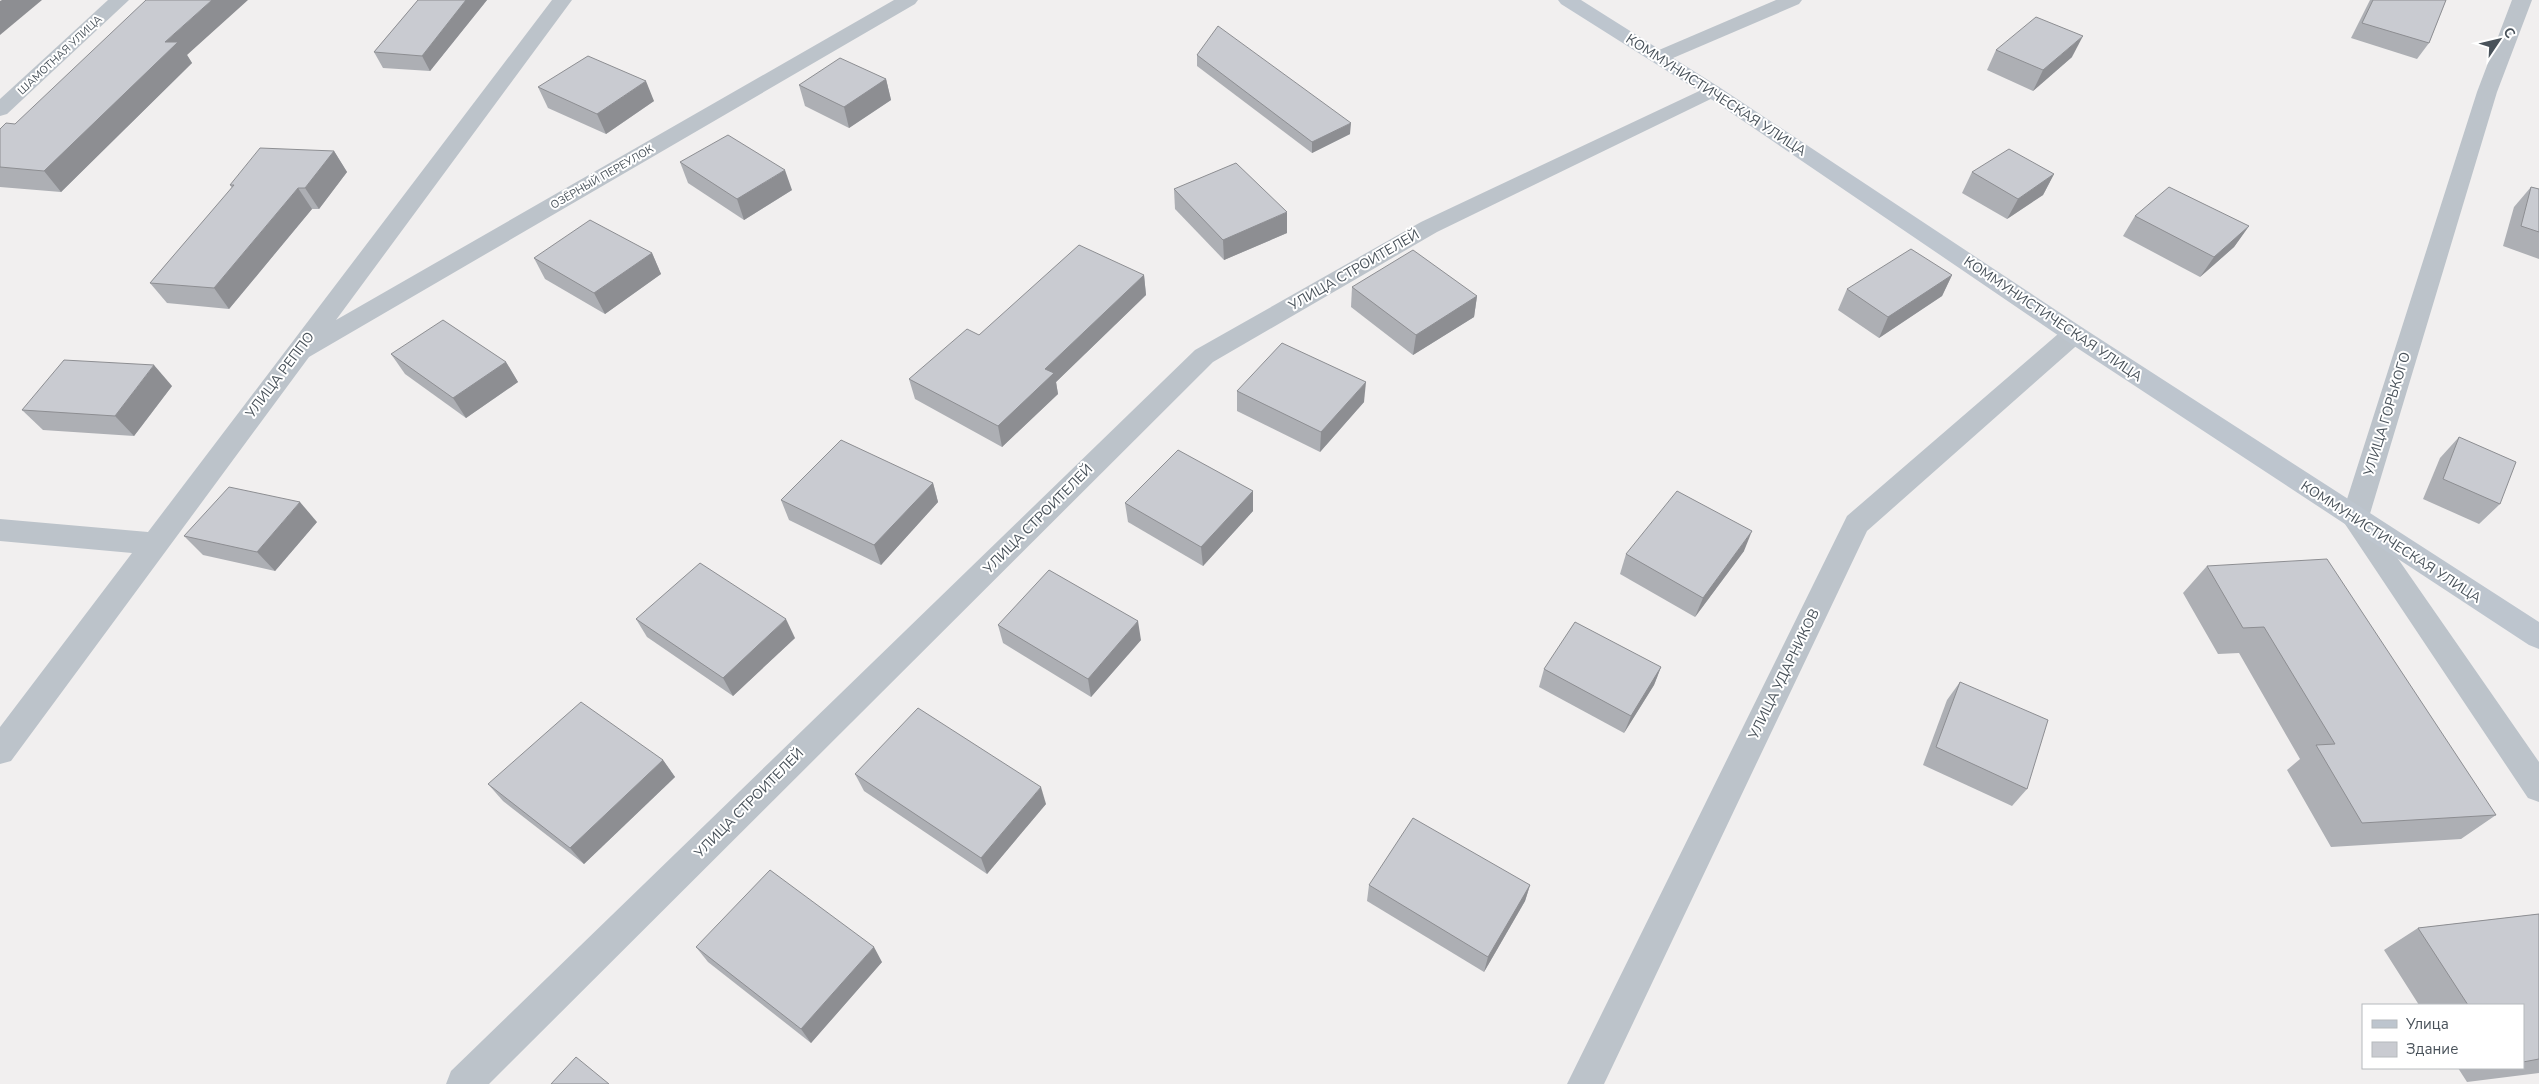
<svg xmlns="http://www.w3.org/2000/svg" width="2539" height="1084" viewBox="0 0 2539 1084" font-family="'Nunito Sans',sans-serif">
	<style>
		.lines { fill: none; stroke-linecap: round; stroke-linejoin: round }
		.street { fill: #bcc3ca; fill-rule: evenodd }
		.secondary { fill: #bdc5ce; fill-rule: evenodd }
		.wall { fill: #adafb4 }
		.shaded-wall { fill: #8d8e92 }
		.building { fill: #c9cbd1; stroke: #8d8e92 }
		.labels { text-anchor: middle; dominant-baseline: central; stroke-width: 4; stroke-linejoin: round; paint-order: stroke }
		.far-street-label { font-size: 11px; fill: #49525a; stroke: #fff }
		.street-label { font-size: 14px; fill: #49525a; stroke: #fff }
	</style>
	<rect width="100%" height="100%" fill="#f1efef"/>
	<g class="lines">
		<g class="street">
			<polygon points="108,0 129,0 7,114 0,116 0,99"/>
			<polygon points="552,0 572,0 336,320 894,0 918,0 915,4 309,357 11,761 0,764 0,727 132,553 0,541 0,519 148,532"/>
			<polygon points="1776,0 1802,0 1799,4 1666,61 1652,61 1649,57 1652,53"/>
			<polygon points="2512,0 2532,0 2497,92 2369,517 2539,762 2539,802 2528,798 2341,518 2477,92"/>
			<polygon points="1712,85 1719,87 1722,91 1719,95 1437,232 1213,362 489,1084 446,1084 451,1071 1195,350 1421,222"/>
			<polygon points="2074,326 2083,328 2086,334 2083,340 1867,531 1604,1084 1567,1084 1847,516 2065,328"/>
		</g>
		<polygon class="secondary" points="1558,0 1581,0 1719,87 2083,328 2539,622 2539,649 2529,645 2065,340 1705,95 1561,4"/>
	</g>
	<g class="wall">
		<polygon points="418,0 487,0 430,71 383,68 374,52"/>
		<polygon points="2370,0 2446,0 2429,43 2417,59 2351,38"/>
		<polygon points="1996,50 2072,57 2033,91 1987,70"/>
		<polygon points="187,55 192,63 61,192 0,187 0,129 15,124"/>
		<polygon points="1197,55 1350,134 1312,153 1197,66"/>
		<polygon points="886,79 891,100 849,128 805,106 799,85"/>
		<polygon points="538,87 654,101 606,134 548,108"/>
		<polygon points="334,151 347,172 319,209 312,209 229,309 167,303 150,283 232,188 230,185"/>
		<polygon points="680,162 792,190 744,220 688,183"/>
		<polygon points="1972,172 2054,174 2043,195 2007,219 1962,193"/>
		<polygon points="2531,187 2539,189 2539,259 2503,246 2514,207"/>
		<polygon points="1174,189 1287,233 1224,260 1175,209"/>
		<polygon points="2135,216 2249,226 2234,247 2200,277 2123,236"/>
		<polygon points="652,253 661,274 605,314 545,279 534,258"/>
		<polygon points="1144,275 1146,295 1056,382 1058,394 1002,447 915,399 909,379 979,335"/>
		<polygon points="1952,275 1942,296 1879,338 1838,310 1847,289"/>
		<polygon points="1352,287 1477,296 1474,317 1413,355 1351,307"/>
		<polygon points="391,354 506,362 518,382 466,418 405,374"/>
		<polygon points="172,386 134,436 43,430 22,410"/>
		<polygon points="1237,391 1364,402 1320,452 1237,411"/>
		<polygon points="2459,437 2500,504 2479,524 2423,499 2440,458"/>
		<polygon points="933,483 938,502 881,565 789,520 781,500"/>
		<polygon points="1253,491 1253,511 1203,566 1128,522 1125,503"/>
		<polygon points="317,522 275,571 203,555 184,536"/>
		<polygon points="1744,551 1695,617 1620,574 1626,554"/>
		<polygon points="2207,566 2496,815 2461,839 2331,847 2287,770 2300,759 2239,653 2218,654 2183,593"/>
		<polygon points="636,619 795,638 733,696 647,637"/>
		<polygon points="998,625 1141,640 1091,697 1003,643"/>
		<polygon points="1661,667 1654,685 1624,733 1539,687 1544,669"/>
		<polygon points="1960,682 2027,789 2012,806 1923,765 1947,700"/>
		<polygon points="663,760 675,777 584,864 503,801 488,784"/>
		<polygon points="855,774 1046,804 987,874 864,791"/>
		<polygon points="1369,885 1530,885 1525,901 1484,972 1367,901"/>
		<polygon points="2539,914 2539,1073 2467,1082 2458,1068 2523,1068 2523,1005 2419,1005 2384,950 2418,928"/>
		<polygon points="696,947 882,962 811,1043 708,962"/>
	</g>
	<g class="shaded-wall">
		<polygon points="2,0 42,0 0,35 0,1"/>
		<polygon points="212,0 248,0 187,55 192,63 61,192 44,171 165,42"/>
		<polygon points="466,0 487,0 430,71 422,56"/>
		<polygon points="2083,36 2072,57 2033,91 2043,70"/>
		<polygon points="886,79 891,100 849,128 844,107"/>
		<polygon points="646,81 654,101 606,134 597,114"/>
		<polygon points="1351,123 1350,134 1312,153 1312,142"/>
		<polygon points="334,151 347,172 319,209 305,188"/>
		<polygon points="785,170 792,190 744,220 737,199"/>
		<polygon points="2054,174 2043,195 2007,219 2018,199"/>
		<polygon points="298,188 312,209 229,309 214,288"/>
		<polygon points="1287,212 1287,233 1224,260 1223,240"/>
		<polygon points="2249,226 2234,247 2200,277 2214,257"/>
		<polygon points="652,253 661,274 605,314 594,293"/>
		<polygon points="1144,275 1146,295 1056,382 1058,394 1002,447 998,426 1045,369"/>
		<polygon points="1952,275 1942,296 1879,338 1888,317"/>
		<polygon points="1477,296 1474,317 1413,355 1416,335"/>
		<polygon points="506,362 518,382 466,418 453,398"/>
		<polygon points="154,365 172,386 134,436 115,416"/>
		<polygon points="1366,382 1364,402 1320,452 1321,432"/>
		<polygon points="933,483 938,502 881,565 874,545"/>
		<polygon points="1253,491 1253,511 1203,566 1201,547"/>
		<polygon points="300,502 317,522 275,571 257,552"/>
		<polygon points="1752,531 1744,551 1695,617 1703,598"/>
		<polygon points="786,619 795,638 733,696 723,678"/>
		<polygon points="1138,621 1141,640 1091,697 1088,679"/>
		<polygon points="1661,667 1654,685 1624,733 1631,716"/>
		<polygon points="663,760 675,777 584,864 570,848"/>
		<polygon points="1041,787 1046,804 987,874 981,858"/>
		<polygon points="1530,885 1525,901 1484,972 1488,957"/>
		<polygon points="874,947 882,962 811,1043 801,1029"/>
	</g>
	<g class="building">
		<polygon points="146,0 212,0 165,42 178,42 44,171 0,167 0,129 6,123 15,124"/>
		<polygon points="418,0 466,0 422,56 374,52"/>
		<polygon points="2373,0 2446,0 2429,43 2362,23"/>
		<polygon points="2036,17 2083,36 2043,70 1996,50"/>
		<polygon points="1218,26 1351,123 1312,142 1197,55"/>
		<polygon points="588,56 646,81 597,114 538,87"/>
		<polygon points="840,58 886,79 844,107 799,85"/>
		<polygon points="728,135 785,170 737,199 680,162"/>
		<polygon points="260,148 334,151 305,188 298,188 214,288 150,283 234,185 230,185"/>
		<polygon points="2009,149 2054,174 2018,199 1972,172"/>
		<polygon points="1236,163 1287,212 1223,240 1174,189"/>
		<polygon points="2169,187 2249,226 2214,257 2135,216"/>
		<polygon points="2531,187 2539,189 2539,232 2521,226"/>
		<polygon points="590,220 652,253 594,293 534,258"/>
		<polygon points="1079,245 1144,275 1045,369 1054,373 998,426 909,379 967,329 979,335"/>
		<polygon points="1911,249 1952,275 1888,317 1847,289"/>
		<polygon points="1413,250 1477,296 1416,335 1352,287"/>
		<polygon points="443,320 506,362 453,398 391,354"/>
		<polygon points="1282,343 1366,382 1321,432 1237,391"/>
		<polygon points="64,360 154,365 115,416 22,410"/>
		<polygon points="2459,437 2516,462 2500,504 2443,479"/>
		<polygon points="841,440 933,483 874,545 781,500"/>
		<polygon points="1178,450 1253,491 1201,547 1125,503"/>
		<polygon points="229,487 300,502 257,552 184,536"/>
		<polygon points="1677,491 1752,531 1703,598 1626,554"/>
		<polygon points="2327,559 2496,815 2362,823 2316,745 2335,744 2264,627 2243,628 2207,566"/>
		<polygon points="700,563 786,619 723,678 636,619"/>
		<polygon points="1049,570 1138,621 1088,679 998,625"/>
		<polygon points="1575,622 1661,667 1631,716 1544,669"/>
		<polygon points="1960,682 2048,720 2027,789 1936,747"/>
		<polygon points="581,702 663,760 570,848 488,784"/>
		<polygon points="918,708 1041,787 981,858 855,774"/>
		<polygon points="1413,818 1530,885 1488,957 1369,885"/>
		<polygon points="770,870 874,947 801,1029 696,947"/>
		<polygon points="2539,914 2539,1059 2523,1062 2523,1005 2468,1005 2418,928"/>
		<polygon points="576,1057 609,1084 551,1084"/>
	</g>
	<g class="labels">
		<g class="far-street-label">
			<text transform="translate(60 55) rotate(-43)">ШАМОТНАЯ УЛИЦА</text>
			<text transform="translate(602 177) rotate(-30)">ОЗЁРНЫЙ ПЕРЕУЛОК</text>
		</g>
		<g class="street-label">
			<text transform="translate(1716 95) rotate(33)">КОММУНИСТИЧЕСКАЯ УЛИЦА</text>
			<text transform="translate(1354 270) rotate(-30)">УЛИЦА СТРОИТЕЛЕЙ</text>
			<text transform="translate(2053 319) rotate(34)">КОММУНИСТИЧЕСКАЯ УЛИЦА</text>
			<text transform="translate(280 375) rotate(-53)">УЛИЦА РЕППО</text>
			<text transform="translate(2387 414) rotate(-73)">УЛИЦА ГОРЬКОГО</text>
			<text transform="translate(1038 519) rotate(-45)">УЛИЦА СТРОИТЕЛЕЙ</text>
			<text transform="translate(2391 542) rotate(33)">КОММУНИСТИЧЕСКАЯ УЛИЦА</text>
			<text transform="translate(1784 674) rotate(-64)">УЛИЦА УДАРНИКОВ</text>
			<text transform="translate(749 803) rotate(-45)">УЛИЦА СТРОИТЕЛЕЙ</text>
		</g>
	</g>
	<rect x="2362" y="1004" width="162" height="65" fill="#ffffff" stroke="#b6babd"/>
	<rect x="2372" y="1020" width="25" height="8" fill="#bdc5ce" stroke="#b6babd"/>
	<text x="2406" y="1029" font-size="15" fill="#49525a">Улица</text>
	<rect x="2372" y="1042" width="25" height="15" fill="#c9cbd1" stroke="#b6babd"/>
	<text x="2406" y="1054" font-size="15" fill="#49525a">Здание</text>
	<g transform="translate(2499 40) rotate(55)" stroke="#ffffff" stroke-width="4" paint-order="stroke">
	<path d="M0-4L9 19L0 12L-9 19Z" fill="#49525a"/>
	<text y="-8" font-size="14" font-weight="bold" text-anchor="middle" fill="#49525a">С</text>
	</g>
</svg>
